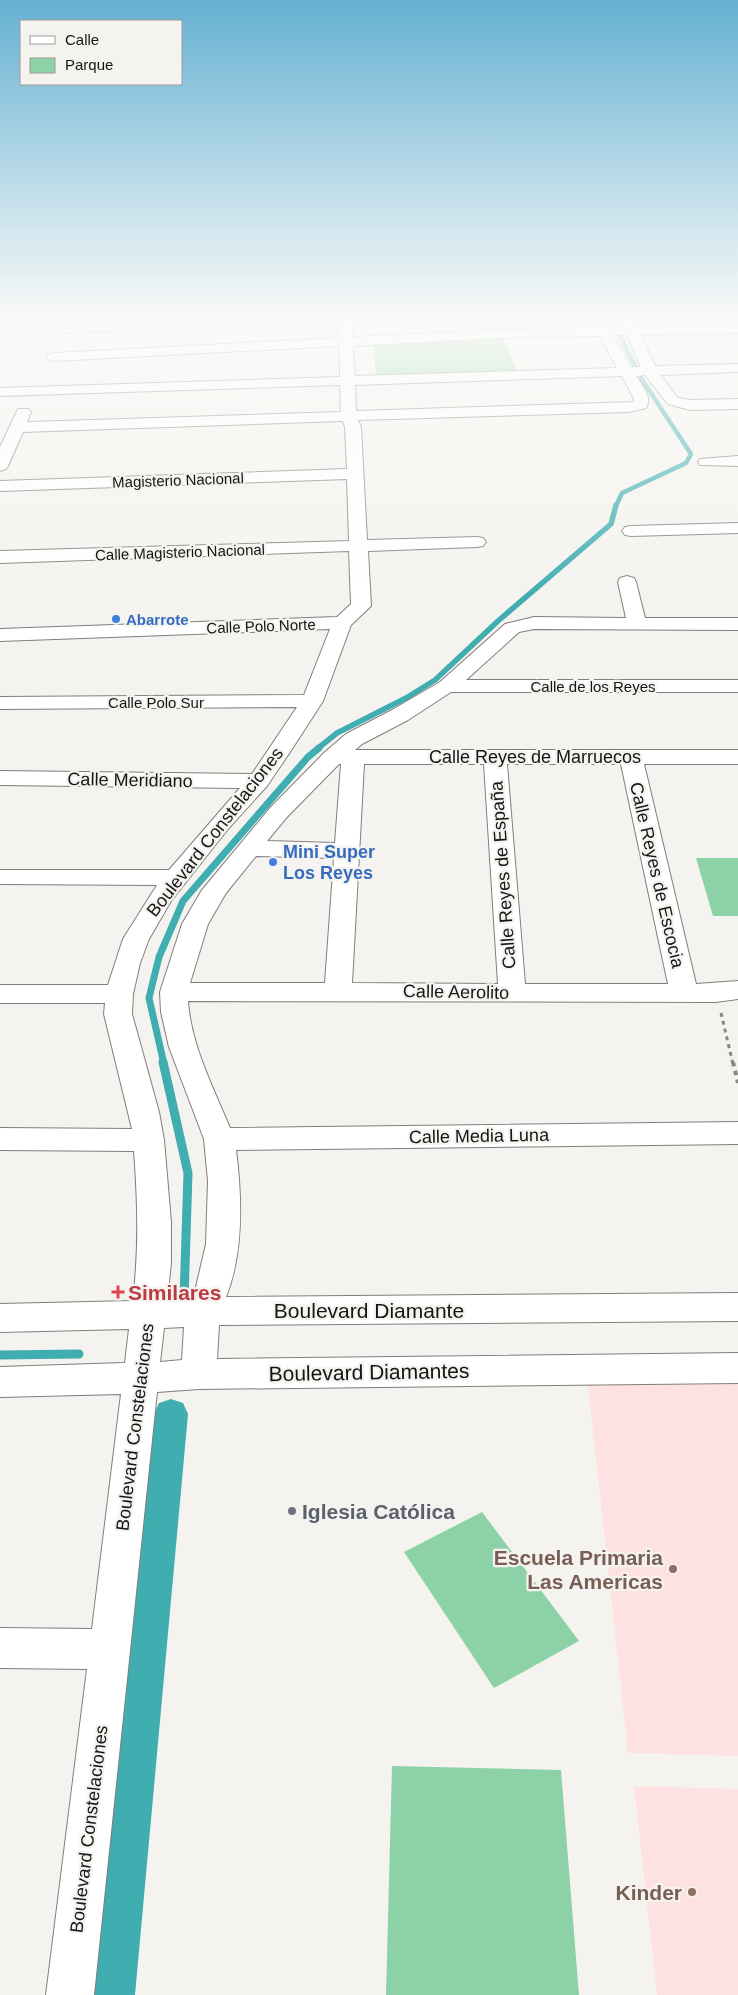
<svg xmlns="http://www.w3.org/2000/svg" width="738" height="1995" viewBox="0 0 738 1995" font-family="Arial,sans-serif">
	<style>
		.education { fill: #fde2e1 }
		.green { fill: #8dd2a7 }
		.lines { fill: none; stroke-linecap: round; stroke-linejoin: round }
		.stream-far3 { stroke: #40adb0; stroke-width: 4.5 }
		.stream-far2 { stroke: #40adb0; stroke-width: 5.5 }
		.stream-far1 { stroke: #40adb0; stroke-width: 7 }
		.stream { stroke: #40adb0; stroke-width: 9 }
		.canal { fill: #40adb0; fill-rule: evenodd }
		.minor-casing { stroke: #807e7c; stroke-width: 2 }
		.path-far1 { stroke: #898885; stroke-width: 3; stroke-dasharray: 4 4; stroke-linecap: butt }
		.path { stroke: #898885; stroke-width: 4; stroke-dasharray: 4.5 4.5; stroke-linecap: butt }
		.minor { fill: #fff; fill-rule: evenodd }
		.shop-dot { fill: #3f7fe0; stroke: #f5f3f0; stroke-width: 2 }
		.health-dot { fill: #e0444e; stroke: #f5f3f0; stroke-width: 2 }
		.worship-dot { fill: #6b7280; stroke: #f5f3f0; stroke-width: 2 }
		.education-dot { fill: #8d6e63; stroke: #f5f3f0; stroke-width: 2 }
		.labels { text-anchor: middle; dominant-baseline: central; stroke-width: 4.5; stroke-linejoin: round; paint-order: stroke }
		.far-street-label { font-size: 15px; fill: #161514; stroke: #f5f3f0 }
		.far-shop-label { font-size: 15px; font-weight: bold; fill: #366cbe; stroke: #f5f3f0; text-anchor: start }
		.street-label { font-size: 18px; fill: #161514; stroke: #f5f3f0 }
		.shop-label { font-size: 18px; font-weight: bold; fill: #366cbe; stroke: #f5f3f0; text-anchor: start }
		.near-health-label { font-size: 21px; font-weight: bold; fill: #be3a42; stroke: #f5f3f0; text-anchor: start }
		.near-street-label { font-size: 21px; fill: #161514; stroke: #f5f3f0 }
		.near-worship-label { font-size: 21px; font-weight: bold; fill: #5b616d; stroke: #f5f3f0; text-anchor: start }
		.near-education-label { font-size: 21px; font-weight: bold; fill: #785e54; stroke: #f5f3f0; text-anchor: end }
	</style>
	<rect width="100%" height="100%" fill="#f5f3f0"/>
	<g class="education">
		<polygon points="738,1384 738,1756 628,1753 588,1385"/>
		<polygon points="634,1786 738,1789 738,1995 657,1995"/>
	</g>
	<g class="green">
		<polygon points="504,339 518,374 376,378 374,344"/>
		<polygon points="696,858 738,858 738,916 713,916"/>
		<polygon points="482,1512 579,1641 494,1688 404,1552"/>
		<polygon points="392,1766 561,1770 579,1995 386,1995"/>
	</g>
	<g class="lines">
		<g class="stream-far3">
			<polyline points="607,317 612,320 636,368"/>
			<polyline points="616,506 622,493 686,463 691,454 641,378"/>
		</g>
		<polyline class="stream-far2" points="317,749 337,733 406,698 435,680 498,621 611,524 616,505"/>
		<polyline class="stream-far1" points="164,1064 149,998 159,957 183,901 308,757 319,748"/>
		<g class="stream">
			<polyline points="163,1062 188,1173 184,1299"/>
			<polyline points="0,1355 79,1354"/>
		</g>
		<polygon class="canal" points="171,1399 183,1403 188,1414 135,1995 89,1995 154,1414 159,1403"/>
		<g class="minor-casing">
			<g id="minor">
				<polygon points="226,317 321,317 314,321 66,333 59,329 66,325"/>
				<path d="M338,317H352L353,337L519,329L595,328L589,317H603L609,327H624L619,317H633L637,327L738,325V333L641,335L655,366L738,364V372L660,375L678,398L690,400L738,399V409L690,410L668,404L645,375L636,376C642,386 653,397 646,408L629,412L358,420L361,427L367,540L477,537L483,538L486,542L483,546L477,547L368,551L371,606L351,625L323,701L292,749L267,786L228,829L171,901L149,939L140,963L133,994L132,1014L159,1112L164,1140L171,1222V1263L167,1300L191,1299L196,1287L206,1244L208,1181L204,1139L169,1047L161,1012L160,992L182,924L202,890L271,807L325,752L346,734L392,710L440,682L505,624L534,617L626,618L618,582L620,578L627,576L634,578L636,582L645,618H738V630L534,629L519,632L466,680H738V692H451L408,720L362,744L355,750H738V764H644L696,984L738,981V999L716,1002L188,1001C191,1045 213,1087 230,1128L738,1122V1144L236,1150C242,1197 244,1252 226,1297L738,1293V1321L219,1325L217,1359L738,1353V1383L199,1389L157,1392L94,1995H46L87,1669L0,1668V1628L92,1629L121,1394L0,1397V1367L125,1363L129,1329L0,1332V1304L133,1301C139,1248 138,1205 134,1151L0,1150V1128L132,1129L104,1014L105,1003H0V985H108L123,939L157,885L0,884V870H169L240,788L0,785V771L252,774L297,707L0,709V697L304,695L330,629L0,641V629L337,617L351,604L349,551L0,563V551L349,541L347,479L0,491V481L347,469L345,427L343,421L23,432L8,466L6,469L0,471V447L18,409H28L31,412L27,422L341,412L340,385L0,396V388L340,377L339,346L54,361L49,360L47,357L49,354L54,353L339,338ZM613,335H627L641,367H631ZM600,336L617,368L355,376L353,346L519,337ZM622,376L634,399V402L356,411L355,385ZM339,764H341L335,843L267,841L287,817ZM364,764H484L498,984L352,983ZM507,764H621L668,984H525ZM256,856L334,858L325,983H190L208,924L226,893ZM184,1327L182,1360L160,1362L164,1328Z"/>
				<polygon points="738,456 738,466 700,465 698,462 700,459"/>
				<polygon points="738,523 738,533 631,536 625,535 622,531 625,527 631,526"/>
			</g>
		</g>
		<polyline class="path-far1" points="721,1013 733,1064"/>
		<polyline class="path" points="733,1062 738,1083"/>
		<use href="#minor" class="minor"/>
	</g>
	<linearGradient id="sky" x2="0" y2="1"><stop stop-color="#65b1d2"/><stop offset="0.53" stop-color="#fafaf8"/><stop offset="1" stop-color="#fafaf8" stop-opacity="0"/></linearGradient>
	<rect width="738" height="597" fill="url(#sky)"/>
	<g class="shop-dot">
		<circle cx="116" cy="619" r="5"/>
		<circle cx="273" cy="862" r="5"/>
	</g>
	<path class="health-dot" d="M115.5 1284.5h5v5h5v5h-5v5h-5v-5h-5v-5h5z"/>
	<circle class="worship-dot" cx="292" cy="1511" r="5"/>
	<g class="education-dot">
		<circle cx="673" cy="1569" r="5"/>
		<circle cx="692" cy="1892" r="5"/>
	</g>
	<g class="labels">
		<g class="far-street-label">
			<text transform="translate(178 480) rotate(-2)">Magisterio Nacional</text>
			<text transform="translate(180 552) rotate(-2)">Calle Magisterio Nacional</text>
			<text transform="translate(261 626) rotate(-2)">Calle Polo Norte</text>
			<text x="593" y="686">Calle de los Reyes</text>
			<text x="156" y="702">Calle Polo Sur</text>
		</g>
		<g class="far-shop-label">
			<text x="126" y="619">Abarrote</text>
		</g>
		<g class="street-label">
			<text x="535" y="757">Calle Reyes de Marruecos</text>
			<text transform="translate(130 780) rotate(1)">Calle Meridiano</text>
			<text transform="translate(215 832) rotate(-52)">Boulevard Constelaciones</text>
			<text transform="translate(503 875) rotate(-94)">Calle Reyes de España</text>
			<text transform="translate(657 875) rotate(77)">Calle Reyes de Escocia</text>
			<text transform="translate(456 992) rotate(1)">Calle Aerolito</text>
			<text transform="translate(479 1136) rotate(-1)">Calle Media Luna</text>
			<text transform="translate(135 1427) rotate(-83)">Boulevard Constelaciones</text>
			<text transform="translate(89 1829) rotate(-83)">Boulevard Constelaciones</text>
		</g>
		<g class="shop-label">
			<text x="283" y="852">Mini Super<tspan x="283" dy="21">Los Reyes</tspan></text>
		</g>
		<g class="near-health-label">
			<text x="128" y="1292">Similares</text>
		</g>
		<g class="near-street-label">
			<text x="369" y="1310">Boulevard Diamante</text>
			<text transform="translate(369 1372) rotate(-1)">Boulevard Diamantes</text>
		</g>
		<g class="near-worship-label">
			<text x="302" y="1511">Iglesia Católica</text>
		</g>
		<g class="near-education-label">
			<text x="663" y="1557">Escuela Primaria<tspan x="663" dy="24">Las Americas</tspan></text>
			<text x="682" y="1892">Kinder</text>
		</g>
	</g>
	<rect x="20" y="20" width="162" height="65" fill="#f5f3f0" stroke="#9c9a98"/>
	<rect x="30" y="36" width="25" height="8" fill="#ffffff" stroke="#9c9a98"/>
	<text x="65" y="45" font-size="15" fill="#161514">Calle</text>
	<rect x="30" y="58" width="25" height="15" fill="#8dd2a7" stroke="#9c9a98"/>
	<text x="65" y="70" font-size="15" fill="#161514">Parque</text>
</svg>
